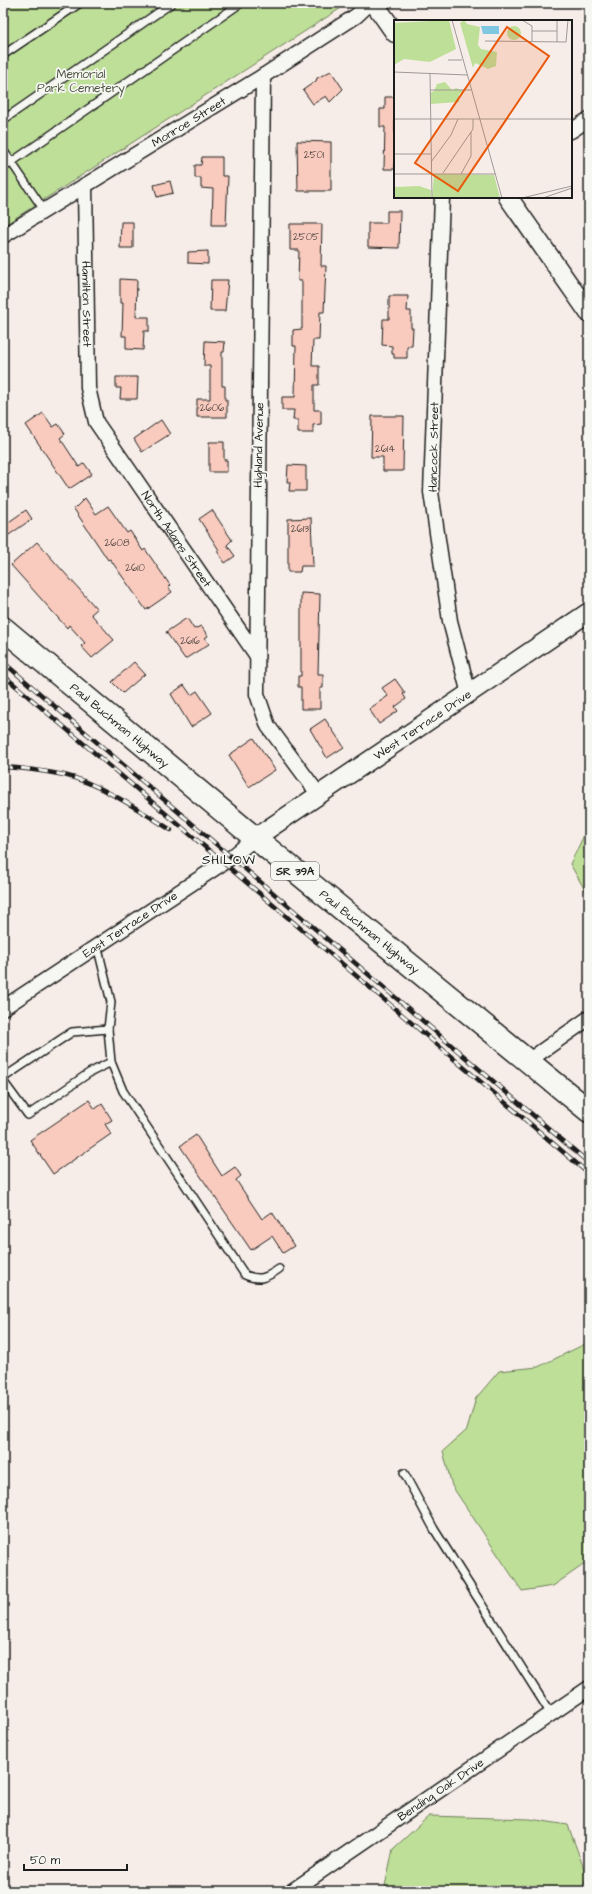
<svg xmlns="http://www.w3.org/2000/svg" width="592" height="1894" viewBox="0 0 592 1894" font-family="'Architects Daughter',sans-serif">
	<style>
		.green { fill: #bedf98; stroke: #6d7e5a }
		.building { fill: #f9cbbe; stroke: #1c1c1c }
		.lines { fill: none; stroke-linecap: round; stroke-linejoin: round }
		.service-casing { stroke: #1c1c1c; stroke-width: 10 }
		.minor-casing { stroke: #1c1c1c; stroke-width: 17 }
		.tertiary-casing { stroke: #1c1c1c; stroke-width: 21 }
		.primary-casing { stroke: #1c1c1c; stroke-width: 25 }
		.service { stroke: #f6f6f2; stroke-width: 7 }
		.minor { stroke: #f6f6f2; stroke-width: 14 }
		.tertiary { stroke: #f6f6f2; stroke-width: 18 }
		.primary { stroke: #f6f6f2; stroke-width: 22 }
		.rail-casing { stroke: #1c1c1c; stroke-width: 4.5 }
		.rail { stroke: #f6f6f2; stroke-width: 3; stroke-dasharray: 9; stroke-linecap: butt }
		.labels { text-anchor: middle; dominant-baseline: central; stroke-width: 3.5; stroke-linejoin: round; paint-order: stroke }
		.number-label { font-size: 10px; fill: #534844 }
		.shield { fill: #f6f6f2; stroke: #5d5d5c; stroke-width: 1 }
		.shield-label { font-size: 11px; font-weight: bold; fill: #1c1c1c }
		.park-label { font-size: 12px; fill: #4d5641; stroke: #f6f6f2 }
		.street-label { font-size: 12px; fill: #1c1c1c; stroke: #f6f6f2 }
		.neighbourhood-label { font-size: 13px; letter-spacing: 1px; fill: #1c1c1c; stroke: #f6f6f2 }
		.inset-road { fill: none; stroke: #9f9996; stroke-width: 1 }
		.view { fill: #e8590c; fill-opacity: 0.15; stroke: #e8590c; stroke-width: 2 }
		.inset-edge { fill: none; stroke: #1c1c1c; stroke-width: 2 }
	</style>
	<rect width="100%" height="100%" fill="#f7ede8"/>
	<filter id="ink" filterUnits="userSpaceOnUse"><feTurbulence type="fractalNoise" baseFrequency=".025" numOctaves="2"/><feDisplacementMap in="SourceGraphic" scale="8" xChannelSelector="R" yChannelSelector="G"/><feConvolveMatrix kernelMatrix="1 2 1 2 8 2 1 2 1" color-interpolation-filters="sRGB"/></filter>
	<g filter="url(#ink)">
		<g class="green">
			<polygon points="3,3 343,3 341,8 3,226"/>
			<polygon points="589,825 589,897 570,864"/>
			<polygon points="589,1342 589,1561 553,1586 522,1591 452,1486 443,1451 467,1430 476,1398 499,1371 538,1367"/>
			<polygon points="429,1816 530,1819 568,1825 587,1877 581,1891 389,1891 385,1886 393,1849"/>
		</g>
		<g class="building">
			<polygon points="331,71 343,89 330,102 326,96 313,104 303,90 316,81 317,78"/>
			<polygon points="385,97 395,97 395,169 384,169 385,127 380,127 380,109 385,109"/>
			<polygon points="297,141 331,142 331,191 298,191"/>
			<polygon points="202,157 222,157 222,176 228,176 226,225 212,225 213,189 201,188 201,178 195,178 195,165 201,165"/>
			<polygon points="170,181 173,193 157,197 154,185"/>
			<polygon points="387,211 400,211 399,248 368,247 368,223 387,223"/>
			<polygon points="121,222 133,222 133,248 120,248"/>
			<polygon points="290,224 322,224 321,266 326,266 324,312 320,312 319,340 313,340 312,366 319,366 319,385 314,385 314,410 321,410 321,424 313,425 313,433 298,433 298,420 293,420 294,410 282,410 282,397 295,397 296,346 293,346 293,330 302,329 302,281 298,281 299,250 290,250"/>
			<polygon points="208,251 208,264 188,263 188,252"/>
			<polygon points="120,279 137,280 136,317 149,317 149,331 144,331 143,350 126,349 126,336 122,336 123,303 120,303"/>
			<polygon points="211,280 228,280 225,311 210,311"/>
			<polygon points="389,296 408,296 407,311 411,311 411,328 413,328 412,346 407,346 407,358 394,358 394,354 392,354 392,346 382,345 383,319 389,319"/>
			<polygon points="205,341 225,342 224,352 222,352 222,386 225,386 225,400 227,400 227,417 197,417 197,399 210,399 210,366 204,366"/>
			<polygon points="116,377 138,377 137,399 120,399 121,388 116,388"/>
			<polygon points="43,413 53,427 58,424 65,434 60,438 79,467 84,463 92,474 69,489 26,425"/>
			<polygon points="372,416 404,416 403,471 383,471 383,457 371,457"/>
			<polygon points="161,420 170,434 142,452 134,439"/>
			<polygon points="209,442 224,442 224,460 227,460 227,472 209,472"/>
			<polygon points="288,465 306,466 306,491 289,491 290,482 287,482"/>
			<polygon points="85,498 96,514 108,506 127,533 130,531 143,551 145,549 170,585 168,587 172,592 146,610 110,559 108,560 74,509"/>
			<polygon points="26,510 32,519 3,539 3,526"/>
			<polygon points="212,510 232,540 227,545 235,556 225,563 217,551 219,550 199,519"/>
			<polygon points="311,518 313,566 301,566 300,572 288,572 288,519"/>
			<polygon points="37,542 97,609 91,614 114,640 92,658 81,646 85,643 69,625 67,628 11,565"/>
			<polygon points="301,593 320,594 318,674 323,674 323,688 320,688 320,709 301,709 301,687 298,687 298,676 301,676"/>
			<polygon points="187,618 194,629 201,626 208,636 205,638 209,644 185,659 166,632"/>
			<polygon points="134,662 145,674 123,693 112,682"/>
			<polygon points="395,679 405,693 403,694 406,699 395,707 398,711 379,724 369,709 388,696 382,688"/>
			<polygon points="184,685 191,695 197,691 212,713 191,727 171,694"/>
			<polygon points="325,719 344,747 327,758 310,729"/>
			<polygon points="254,738 275,770 249,787 229,755"/>
			<polygon points="89,1100 95,1109 102,1104 112,1120 105,1124 111,1134 53,1174 30,1140"/>
			<polygon points="196,1135 222,1176 235,1167 241,1176 236,1180 262,1219 272,1212 294,1246 283,1253 272,1236 251,1250 180,1146"/>
		</g>
		<g class="lines">
			<g class="service-casing">
				<g id="service">
					<polyline points="3,55 80,3"/>
					<polyline points="3,120 172,3"/>
					<polyline points="3,150 44,210"/>
					<polyline points="3,168 241,3"/>
					<path d="M97,945L111,1002L108,1029L111,1062L123,1091L245,1275C260,1281 266,1278 279,1269"/>
					<polyline points="3,1078 72,1032 108,1029"/>
					<polyline points="3,1081 28,1115 89,1073 111,1062"/>
					<polyline points="404,1473 434,1529 551,1714"/>
				</g>
			</g>
			<g class="minor-casing">
				<g id="minor">
					<polyline points="263,76 257,694 268,726 319,795"/>
					<polyline points="571,131 589,119"/>
					<path id="s1" d="M85,185L88,388L96,422L257,656"/>
					<polyline points="442,197 431,492 450,621 469,694"/>
					<path id="s2" d="M3,236L263,76L356,16L370,3"/>
					<path id="s3" d="M3,1008L232,857L255,838"/>
					<polyline points="528,1061 589,1018"/>
					<path id="s4" d="M292,1891L589,1688"/>
				</g>
			</g>
			<g class="tertiary-casing">
				<g id="tertiary">
					<polyline points="374,3 395,33"/>
					<polyline points="508,197 589,313"/>
					<path id="s5" d="M255,838L589,612"/>
				</g>
			</g>
			<g class="primary-casing">
				<g id="primary">
					<path id="s6" d="M3,628L255,838L589,1111"/>
				</g>
			</g>
			<use href="#service" class="service"/>
			<use href="#minor" class="minor"/>
			<use href="#tertiary" class="tertiary"/>
			<use href="#primary" class="primary"/>
			<g class="rail-casing">
				<g id="rail">
					<polyline points="3,662 589,1163"/>
					<polyline points="3,675 589,1174"/>
					<path d="M3,767C24,768 44,771 64,775C99,783 141,811 171,830"/>
				</g>
			</g>
			<use href="#rail" class="rail"/>
		</g>
	</g>
	<g class="labels">
		<g class="number-label">
			<text x="314" y="155">2501</text>
			<text x="306" y="237">2505</text>
			<text x="212" y="408">2606</text>
			<text x="385" y="449">2614</text>
			<text x="300" y="529">2613</text>
			<text x="117" y="543">2608</text>
			<text x="135" y="568">2610</text>
			<text x="190" y="641">2616</text>
		</g>
		<rect class="shield" x="271" y="862" width="48" height="18" rx="3"/>
		<g class="shield-label">
			<text x="295" y="871">SR 39A</text>
		</g>
		<g class="park-label">
			<text x="81" y="74">Memorial<tspan x="81" dy="14">Park Cemetery</tspan></text>
		</g>
		<g class="street-label">
			<text stroke="none"><textPath href="#s2" startOffset="218">Monroe Street</textPath></text>
			<text stroke="none"><textPath href="#s1" startOffset="119">Hamilton Street</textPath></text>
			<text transform="translate(259 445) rotate(-89)">Highland Avenue</text>
			<text transform="translate(434 447) rotate(-89)">Hancock Street</text>
			<text stroke="none"><textPath href="#s1" startOffset="380">North Adams Street</textPath></text>
			<text stroke="none"><textPath href="#s6" startOffset="152">Paul Buchman Highway</textPath></text>
			<text stroke="none"><textPath href="#s5" startOffset="202">West Terrace Drive</textPath></text>
			<text stroke="none"><textPath href="#s3" startOffset="152">East Terrace Drive</textPath></text>
			<text stroke="none"><textPath href="#s6" startOffset="476">Paul Buchman Highway</textPath></text>
			<text stroke="none"><textPath href="#s4" startOffset="180">Bending Oak Drive</textPath></text>
		</g>
		<g class="neighbourhood-label">
			<text x="229" y="860">SHILOW</text>
		</g>
	</g>
	<g transform="translate(394 20)">
		<rect width="178" height="178" fill="#f7ede8"/>
		<path d="M55,0L62,29L36,42L10,39L0,45V3ZM70,0L73,4L86,7L84,25L87,29L103,32L102,46L94,49L81,43L79,48L66,3ZM113 13a7 7 0 1 1 14 0a7 7 0 1 1-14 0ZM51,62L58,70L62,68L70,71L65,74V82L37,84L36,73L40,71L43,64ZM40,154L100,155L106,178H38ZM25,166L37,170V178H0V167Z" fill="#bedf98"/>
		<path d="M87,6H105V14H89Z" fill="#80c7e1"/>
		<path class="inset-road" d="M58,0L108,178M128,0L138,6V22M163,0V22M138,11H163M91,21L172,22L174,0M54,40H68M0,52L73,55M0,52V99M36,53L38,178M36,70H77M0,99H178M0,134H37M37,142L57,115L64,99M49,153L79,109V99M0,154H101M67,154L77,136V112M128,178L178,166M149,178L178,168"/>
		<path class="view" d="M113,7L155,36L64,171L21,143Z"/>
		<rect width="178" height="178" class="inset-edge"/>
	</g>
	<rect width="592" height="1894" fill="none" stroke="#f6f6f2" stroke-width="16"/>
	<rect x="8" y="8" width="576" height="1878" fill="none" stroke="#1c1c1c" stroke-width="1.5" filter="url(#ink)"/>
	<path d="M24 1864v6h103v-6" fill="none" stroke="#1c1c1c" stroke-width="2"/>
	<text x="30" y="1864" font-size="12" fill="#1c1c1c" stroke="#f6f6f2" stroke-width="3" paint-order="stroke">50 m</text>
</svg>
